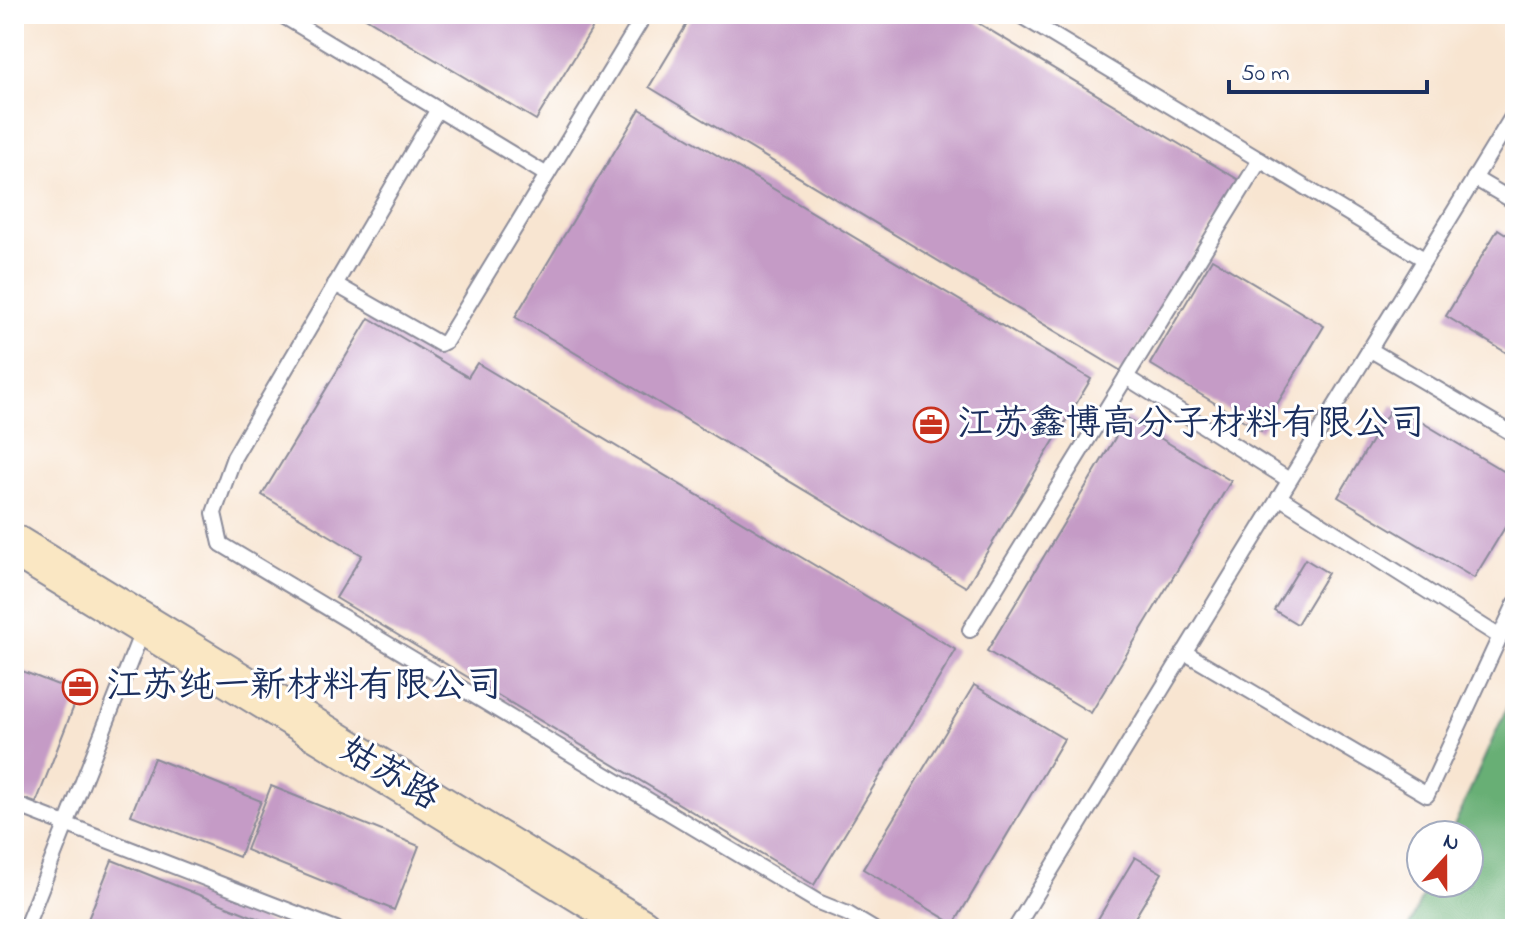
<svg xmlns="http://www.w3.org/2000/svg" width="1529" height="943" viewBox="0 0 1529 943" font-family="'Indie Flower','LXGW WenKai TC',sans-serif">
	<style>
		.forest { fill: #67af75; stroke: #416f6a; stroke-width: 2 }
		.building { fill: #c59bc6 }
		.lines { fill: none; stroke-linecap: round; stroke-linejoin: round }
		.lane-casing { stroke: #8a8a98; stroke-width: 18 }
		.secondary-casing { stroke: #8a8a98; stroke-width: 44 }
		.lane { stroke: #fff; stroke-width: 14 }
		.secondary { stroke: #fae7c3; stroke-width: 40 }
		.labels { text-anchor: middle; dominant-baseline: central; stroke-width: 6; stroke-linejoin: round; paint-order: stroke }
		.poi-label { font-size: 36px; fill: #1b2f5e; stroke: #fff; text-anchor: start }
		.street-label { font-size: 36px; fill: #1b2f5e; stroke: #fff }
	</style>
	<rect width="100%" height="100%" fill="#fff"/>
	<filter id="ink" filterUnits="userSpaceOnUse"><feTurbulence type="fractalNoise" baseFrequency=".0125" numOctaves="2"/><feDisplacementMap in="SourceGraphic" scale="16" xChannelSelector="R" yChannelSelector="G"/><feConvolveMatrix kernelMatrix="1 2 1 2 8 2 1 2 1" color-interpolation-filters="sRGB"/></filter>
	<filter id="wash" filterUnits="userSpaceOnUse"><feTurbulence type="fractalNoise" baseFrequency=".006" numOctaves="4" result="noise"/><feDisplacementMap in="SourceGraphic" scale="32" xChannelSelector="R" yChannelSelector="G"/><feGaussianBlur stdDeviation="1.8" result="paint"/><feColorMatrix in="noise" values="0 0 0 0 0 0 0 0 0 0 0 0 0 0 0 0 0 1.4 0 .05"/><feComposite in="paint" operator="in"/></filter>
	<g filter="url(#wash)">
		<rect width="100%" height="100%" fill="#f8e5d1"/>
		<polygon class="forest" points="1515,689 1515,929 1408,929 1428,883 1469,883 1469,835 1450,835"/>
		<g id="blocks">
			<g class="building">
				<polygon points="359,14 601,14 536,120"/>
				<polygon points="693,14 963,14 1239,180 1123,372 649,87"/>
				<polygon points="640,109 1091,379 966,587 515,317"/>
				<polygon points="1498,229 1515,240 1515,358 1446,316"/>
				<polygon points="1212,259 1324,326 1261,431 1150,364"/>
				<polygon points="369,318 468,377 477,363 956,650 814,885 336,598 362,555 262,495"/>
				<polygon points="1393,405 1515,478 1515,511 1474,578 1338,497"/>
				<polygon points="1127,418 1231,481 1091,713 987,651"/>
				<polygon points="1305,559 1328,573 1297,624 1274,610"/>
				<polygon points="14,668 79,693 36,803 14,795"/>
				<polygon points="974,685 1064,739 954,924 863,869"/>
				<polygon points="154,758 261,801 239,857 131,815"/>
				<polygon points="271,786 419,846 394,910 246,850"/>
				<polygon points="1135,857 1162,873 1128,929 1092,929"/>
				<polygon points="112,860 284,929 84,929"/>
			</g>
		</g>
	</g>
	<g filter="url(#ink)">
		<use href="#blocks" fill-opacity="0" stroke="#8a8a98" stroke-width="2"/>
		<g class="lines">
			<g class="lane-casing">
				<g id="lane">
					<polyline points="280,14 547,175"/>
					<polyline points="1018,14 1424,259"/>
					<polyline points="438,109 234,457 214,513 221,544 818,902 848,914 873,929"/>
					<polyline points="1474,178 1515,202"/>
					<polyline points="335,284 440,344 446,341 645,14"/>
					<polyline points="1369,349 1515,435"/>
					<polyline points="1126,377 1289,480"/>
					<polyline points="1279,497 1500,637"/>
					<polyline points="970,630 1260,160"/>
					<polyline points="1184,652 1427,795 1515,604"/>
					<polyline points="14,804 336,929"/>
					<polyline points="25,929 143,629"/>
					<polyline points="1015,929 1515,112"/>
				</g>
			</g>
			<g class="secondary-casing">
				<polyline id="secondary" points="14,545 641,929"/>
			</g>
			<use href="#lane" class="lane"/>
			<use href="#secondary" class="secondary"/>
		</g>
	</g>
	<defs>
		<g id="office-ring" transform="scale(1.8)"><circle r="9.5" fill="#fff" stroke="#c8321e" stroke-width="1.5"/><path d="M-6-3h4V-5.5h4V-3h4V5H-6ZM-1-4.5V-3h2v-1.5ZM-6 0V1H6V0Z" fill="#c8321e"/></g>
	</defs>
	<g fill-rule="evenodd">
		<use href="#office-ring" x="931" y="425"/>
		<use href="#office-ring" x="80" y="687"/>
	</g>
	<g class="labels">
		<g class="poi-label">
			<text x="957" y="425">江苏鑫博高分子材料有限公司</text>
			<text x="106" y="687">江苏纯一新材料有限公司</text>
		</g>
		<g class="street-label">
			<text transform="translate(389 775) rotate(31)">姑苏路</text>
		</g>
	</g>
	<rect width="1529" height="943" fill="none" stroke="#fff" stroke-width="48"/>
	<g transform="translate(1445 859) rotate(21)"><circle r="38" fill="#ffffff" stroke="#a4acbf" stroke-width="2"/>
	<path d="M0-6L14 30L0 20L-14 30Z" fill="#c8321e"/>
	<text y="-12" font-size="22" font-weight="bold" text-anchor="middle" fill="#1b2f5e">N</text>
	</g>
	<path d="M1229 80v12h198v-12" fill="none" stroke="#1b2f5e" stroke-width="4"/>
	<text x="1241" y="80" font-size="24" fill="#1b2f5e" stroke="#ffffff" stroke-width="6" paint-order="stroke">50 m</text>
</svg>
